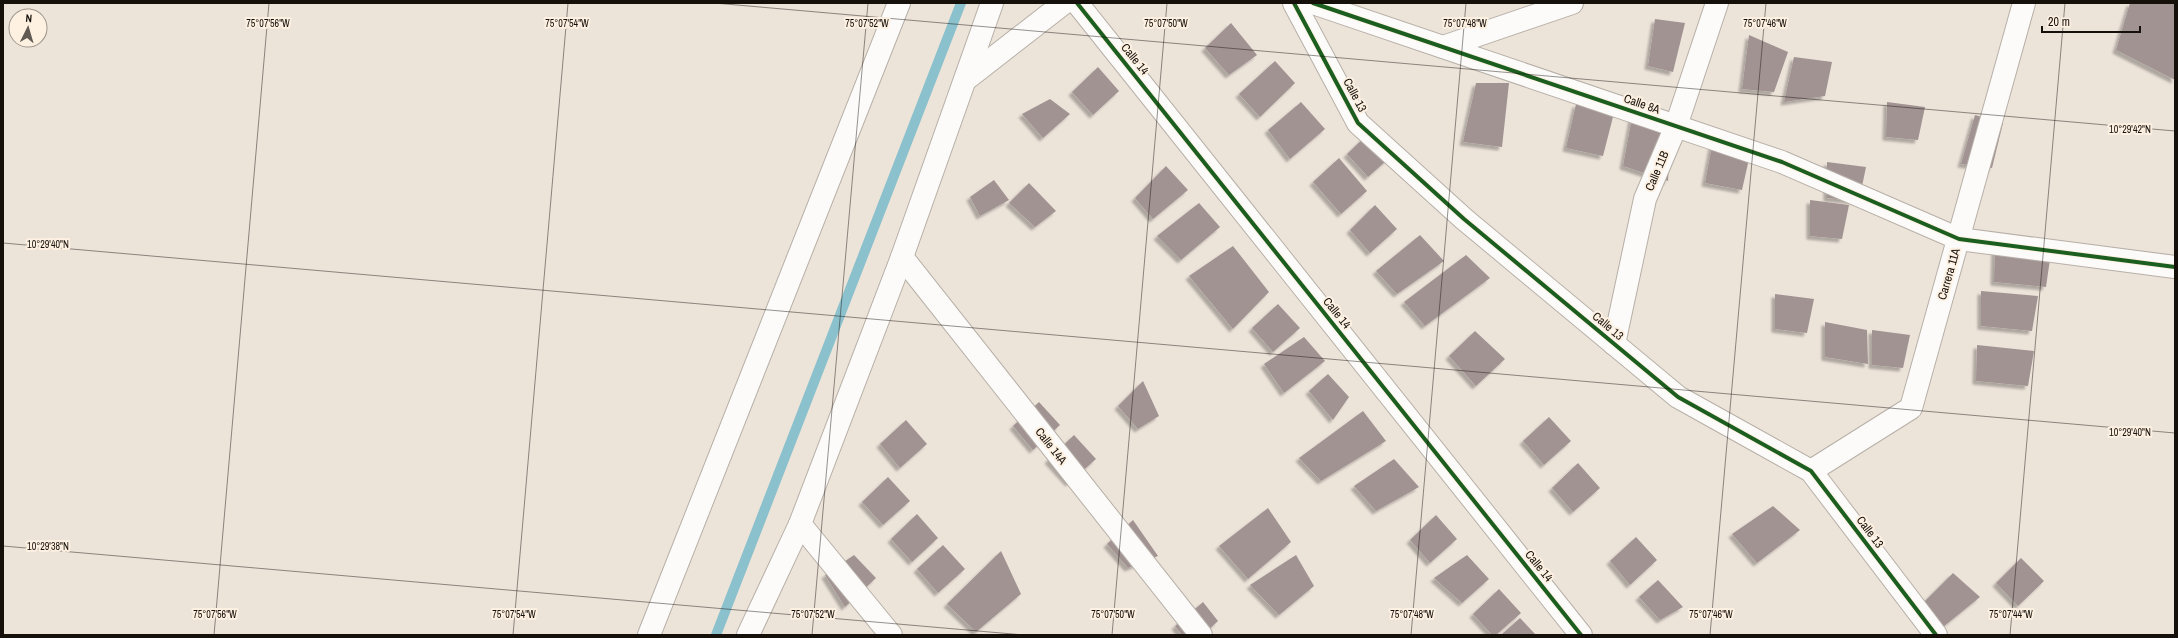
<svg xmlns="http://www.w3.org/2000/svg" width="2178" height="638" viewBox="0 0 2178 638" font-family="'Archivo Narrow',sans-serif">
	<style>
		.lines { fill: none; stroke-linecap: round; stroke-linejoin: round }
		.stream { stroke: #8bc1cc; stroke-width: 10 }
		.building { fill: #a29393; filter: url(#shadow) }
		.minor-casing { stroke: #b7b0a8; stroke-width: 24 }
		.minor { stroke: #fcfbf9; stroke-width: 22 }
		.cycleway-casing { stroke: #fef1e2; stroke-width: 6 }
		.cycleway { stroke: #1b5e20; stroke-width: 4 }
		.ticks { fill: none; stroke: #16100a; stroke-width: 1; stroke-opacity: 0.45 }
		.labels { text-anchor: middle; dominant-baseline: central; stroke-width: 4; stroke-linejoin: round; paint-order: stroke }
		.street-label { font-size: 12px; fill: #16100a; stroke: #fef1e2 }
		.ticks-label { font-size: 10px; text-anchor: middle; fill: #16100a; stroke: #fef1e2; stroke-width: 4; stroke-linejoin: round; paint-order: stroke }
	</style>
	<defs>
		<filter id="shadow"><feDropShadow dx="-3.5" dy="3.5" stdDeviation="1" flood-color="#0004"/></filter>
	</defs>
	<rect width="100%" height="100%" fill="#ece3d9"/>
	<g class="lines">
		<polyline class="stream" points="716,635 961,3"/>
	</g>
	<g class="building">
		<polygon points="2130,3 2175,3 2175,80 2116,50"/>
		<polygon points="1655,19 1685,23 1673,72 1648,66"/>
		<polygon points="1231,23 1257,55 1229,75 1205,48"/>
		<polygon points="1749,35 1788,52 1774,92 1742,89"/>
		<polygon points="1794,57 1832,62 1825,96 1784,102"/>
		<polygon points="1275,61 1295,83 1260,117 1239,94"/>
		<polygon points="1098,67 1119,91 1093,115 1072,92"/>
		<polygon points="1476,83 1509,83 1502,147 1463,142"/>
		<polygon points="1050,99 1070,114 1043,138 1022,114"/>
		<polygon points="1301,102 1325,129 1290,159 1268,130"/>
		<polygon points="1887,102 1925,107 1918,140 1886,137"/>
		<polygon points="1576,104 1615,109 1603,156 1566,148"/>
		<polygon points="1633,112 1672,117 1668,181 1623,166"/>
		<polygon points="1975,115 2003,123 1992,168 1961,164"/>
		<polygon points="1373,129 1395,153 1368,177 1347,154"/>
		<polygon points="1714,135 1753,141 1742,190 1705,183"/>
		<polygon points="1339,158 1367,191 1341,214 1313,182"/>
		<polygon points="1827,162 1866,167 1859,201 1827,198"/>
		<polygon points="1166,166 1188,190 1153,219 1135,198"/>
		<polygon points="994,180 1009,200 980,216 970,197"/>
		<polygon points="1029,183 1056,211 1035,227 1009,203"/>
		<polygon points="1810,200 1849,205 1842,239 1810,236"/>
		<polygon points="1199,203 1220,227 1181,260 1157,236"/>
		<polygon points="1375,205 1397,229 1370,253 1350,230"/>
		<polygon points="1420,235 1444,261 1397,294 1376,271"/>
		<polygon points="1233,246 1269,292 1233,329 1189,276"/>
		<polygon points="1995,246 2051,252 2046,287 1994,282"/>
		<polygon points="1466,255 1490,278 1425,326 1404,302"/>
		<polygon points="1981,291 2038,296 2032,331 1981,326"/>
		<polygon points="1775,294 1814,299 1807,333 1775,329"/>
		<polygon points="1278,304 1300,328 1273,352 1252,328"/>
		<polygon points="1825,322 1867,330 1868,364 1825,357"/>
		<polygon points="1872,330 1910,335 1903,368 1872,365"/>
		<polygon points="1475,331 1505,359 1476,386 1449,356"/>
		<polygon points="1304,337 1325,361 1284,393 1264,364"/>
		<polygon points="1977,345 2034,351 2028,386 1976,381"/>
		<polygon points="1328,374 1349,397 1333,420 1309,391"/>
		<polygon points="1143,381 1159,416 1138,429 1118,406"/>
		<polygon points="1039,402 1060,425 1033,450 1013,426"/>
		<polygon points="1363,411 1386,441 1321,481 1299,458"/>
		<polygon points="1549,417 1571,441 1544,465 1523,441"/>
		<polygon points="906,420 927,444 900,468 880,444"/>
		<polygon points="1074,435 1096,459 1069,483 1048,460"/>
		<polygon points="1394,459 1419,487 1376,511 1354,486"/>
		<polygon points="1578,463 1600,488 1573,512 1552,488"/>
		<polygon points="888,477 910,501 883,525 862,502"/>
		<polygon points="1773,506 1800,530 1757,563 1732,534"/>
		<polygon points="1268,508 1291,542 1248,579 1219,546"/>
		<polygon points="917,514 938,538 912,562 891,539"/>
		<polygon points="1436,515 1457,539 1430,563 1410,540"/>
		<polygon points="1133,520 1158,556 1128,568 1107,544"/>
		<polygon points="1636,537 1657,560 1630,585 1610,561"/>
		<polygon points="943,545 965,569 938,593 917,569"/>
		<polygon points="1001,551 1021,594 976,632 947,604"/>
		<polygon points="854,555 876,578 845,607 825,575"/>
		<polygon points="1296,555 1314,586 1279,615 1250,585"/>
		<polygon points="1467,555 1489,579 1462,603 1434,578"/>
		<polygon points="2021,558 2044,581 2018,606 1996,583"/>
		<polygon points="1953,573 1980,597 1943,627 1921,605"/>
		<polygon points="1658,580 1683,607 1660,620 1639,597"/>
		<polygon points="1499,589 1521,613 1496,635 1492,635 1473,614"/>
		<polygon points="1203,602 1218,621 1203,635 1182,635 1175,626"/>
		<polygon points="1520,618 1536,635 1501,635"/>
	</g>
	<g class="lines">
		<g class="minor-casing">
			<g id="minor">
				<polyline points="1077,3 1581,635"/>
				<polyline points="1294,3 1358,123 1464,219 1678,397 1811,471 1936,635"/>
				<polyline points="1313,3 1782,162 1959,239 2175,267"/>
				<polyline points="1443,47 1572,3"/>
				<polyline points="965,80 1064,3"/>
				<polyline points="902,257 1201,635"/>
				<polyline points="1614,344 1645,199 1676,126 1717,3"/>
				<polyline points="1811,471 1911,408 2024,3"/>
				<polyline points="800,524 891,635"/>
				<polyline points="649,635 899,3"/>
				<polyline points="748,635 800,524 902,257 992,3"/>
			</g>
		</g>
		<use href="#minor" class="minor"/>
		<g class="cycleway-casing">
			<g id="cycleway">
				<polyline points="1077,3 1581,635"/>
				<polyline points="1294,3 1358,123 1464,219 1678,397 1811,471 1936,635"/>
				<polyline points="1313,3 1782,162 1959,239 2175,267"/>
			</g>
		</g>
		<use href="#cycleway" class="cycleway"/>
	</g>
	<path class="ticks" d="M714,3L2175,131M3,243L2175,433M3,546L1024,635M214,635L269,3M513,635L568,3M812,635L868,3M1112,635L1167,3M1411,635L1466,3M1710,635L1766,3M2010,635L2065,3"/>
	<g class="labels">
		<g class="street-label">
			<text transform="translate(1135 59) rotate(51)">Calle 14</text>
			<text transform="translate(1355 95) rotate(62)">Calle 13</text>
			<text transform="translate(1642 104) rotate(19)">Calle 8A</text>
			<text transform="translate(1657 171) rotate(-67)">Calle 11B</text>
			<text transform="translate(1949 274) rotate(-74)">Carrera 11A</text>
			<text transform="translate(1337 313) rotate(51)">Calle 14</text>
			<text transform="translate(1608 326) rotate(40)">Calle 13</text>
			<text transform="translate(1051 446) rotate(52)">Calle 14A</text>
			<text transform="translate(1870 532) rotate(53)">Calle 13</text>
			<text transform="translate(1539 566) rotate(51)">Calle 14</text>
		</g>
	</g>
	<g class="ticks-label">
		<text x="268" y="27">75°07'56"W</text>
		<text x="567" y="27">75°07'54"W</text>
		<text x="867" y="27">75°07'52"W</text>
		<text x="1166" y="27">75°07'50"W</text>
		<text x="1465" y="27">75°07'48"W</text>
		<text x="1765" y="27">75°07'46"W</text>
		<text x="2130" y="133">10°29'42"N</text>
		<text x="48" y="248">10°29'40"N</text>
		<text x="2130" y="436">10°29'40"N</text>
		<text x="48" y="550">10°29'38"N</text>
		<text x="215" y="618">75°07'56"W</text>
		<text x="514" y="618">75°07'54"W</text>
		<text x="813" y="618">75°07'52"W</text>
		<text x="1113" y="618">75°07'50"W</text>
		<text x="1412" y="618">75°07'48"W</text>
		<text x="1711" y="618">75°07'46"W</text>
		<text x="2011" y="618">75°07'44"W</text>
	</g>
	<rect width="2178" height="638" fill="none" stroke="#16100a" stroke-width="8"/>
	<g transform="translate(28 28) rotate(5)"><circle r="19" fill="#fef1e2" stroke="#a1978c"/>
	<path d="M0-3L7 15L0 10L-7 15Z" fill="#615a52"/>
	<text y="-6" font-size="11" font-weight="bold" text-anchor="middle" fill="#16100a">N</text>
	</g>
	<path d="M2042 26v6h98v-6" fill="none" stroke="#16100a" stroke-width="2"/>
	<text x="2048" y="26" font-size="12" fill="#16100a" stroke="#fef1e2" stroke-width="3" paint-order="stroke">20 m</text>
</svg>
